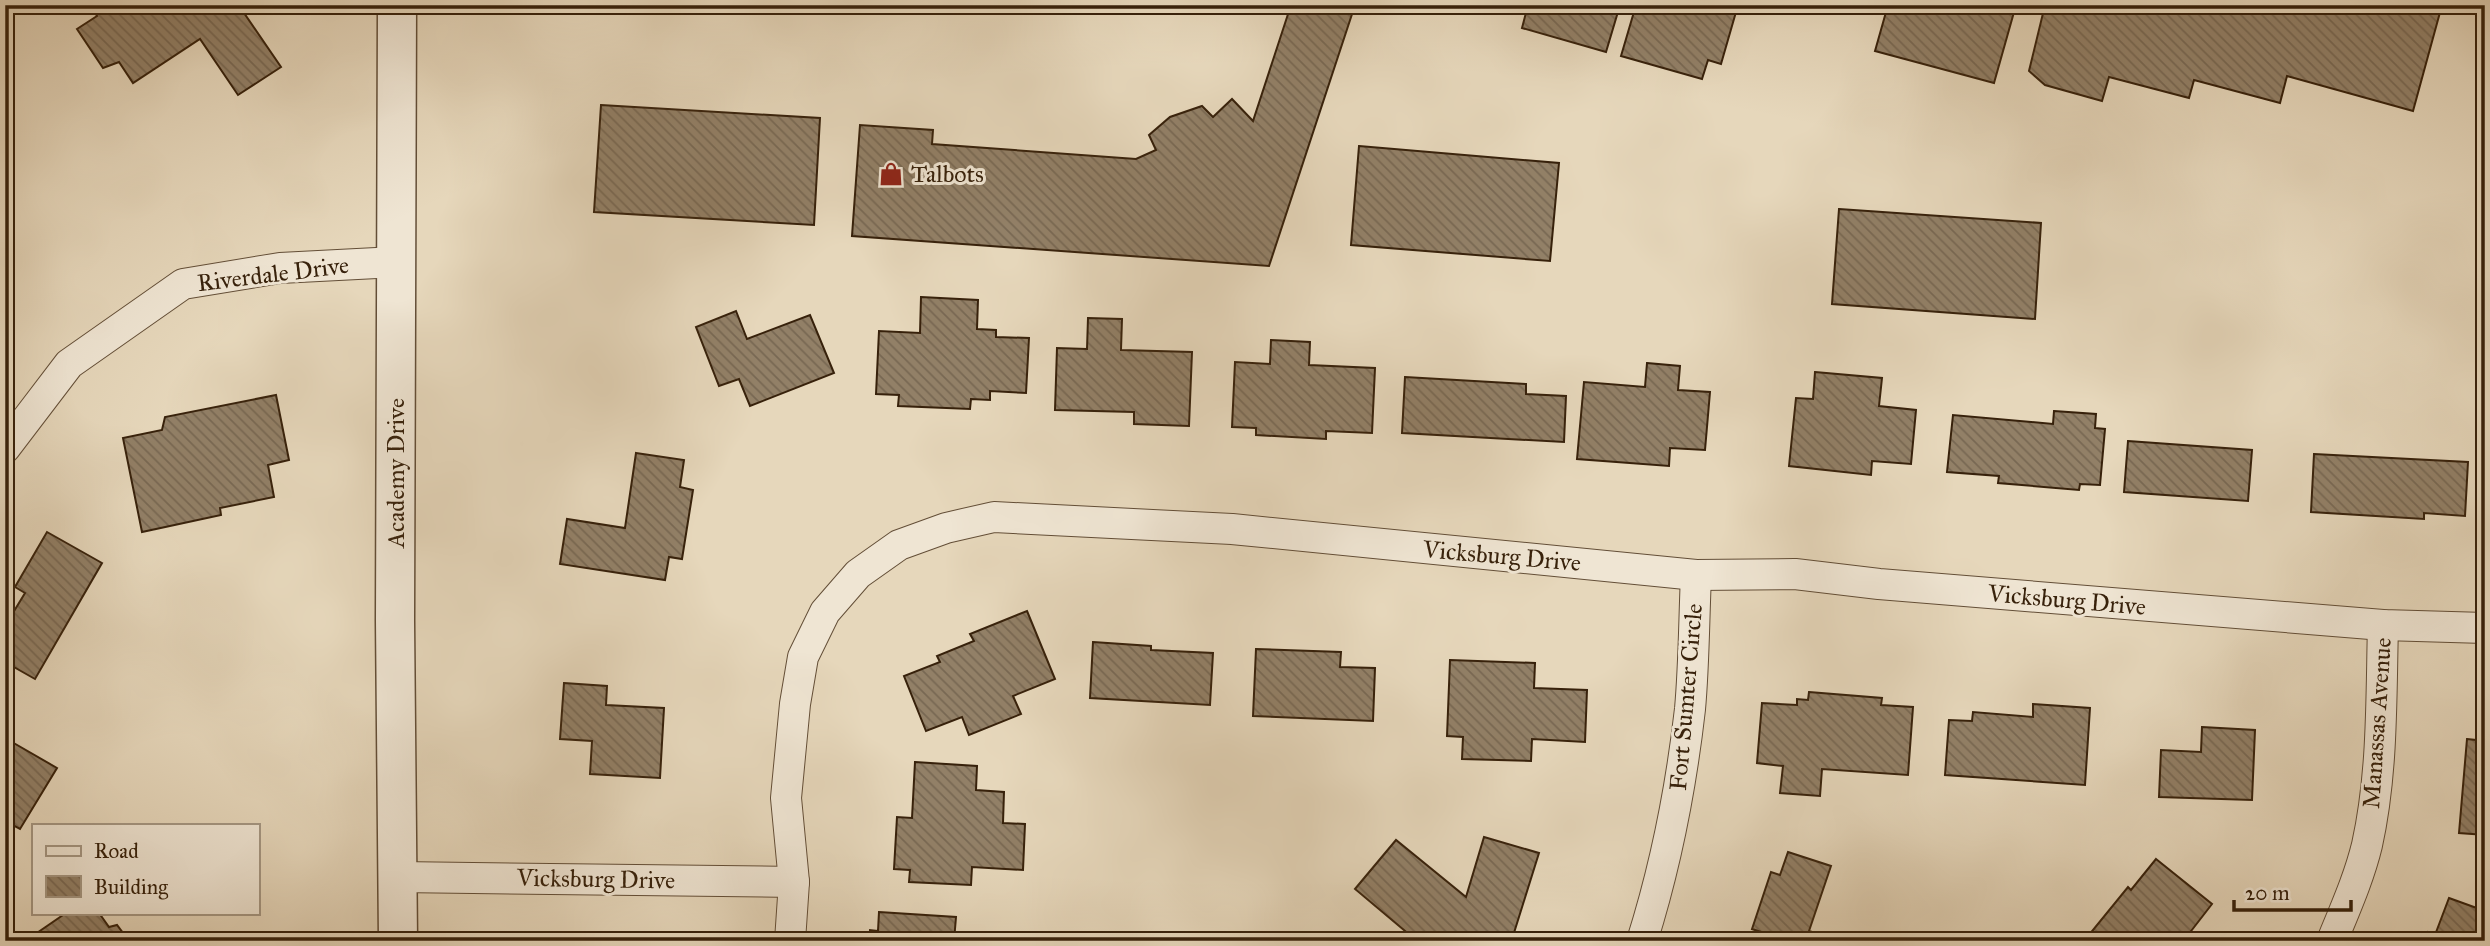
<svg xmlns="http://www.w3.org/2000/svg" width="2490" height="946" viewBox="0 0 2490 946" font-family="'IM FELL Great Primer',serif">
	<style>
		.building { fill: url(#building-back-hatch); stroke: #37210b; stroke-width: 2 }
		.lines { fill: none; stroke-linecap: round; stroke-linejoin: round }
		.minor-casing { stroke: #634e37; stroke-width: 32 }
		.tertiary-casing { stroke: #634e37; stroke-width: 41 }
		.minor { stroke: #efe5d3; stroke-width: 30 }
		.tertiary { stroke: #efe5d3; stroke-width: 38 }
		.labels { text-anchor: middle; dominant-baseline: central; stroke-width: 6; stroke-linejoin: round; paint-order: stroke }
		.poi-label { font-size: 24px; fill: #37210b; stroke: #efe5d3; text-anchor: start }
		.street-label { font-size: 24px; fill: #37210b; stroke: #efe5d3 }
	</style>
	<defs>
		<pattern id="building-back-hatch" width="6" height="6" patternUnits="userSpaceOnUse" patternTransform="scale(1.75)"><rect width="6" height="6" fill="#928067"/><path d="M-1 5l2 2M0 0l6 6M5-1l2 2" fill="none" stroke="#786853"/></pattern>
	</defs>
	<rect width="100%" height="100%" fill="#e6d7bb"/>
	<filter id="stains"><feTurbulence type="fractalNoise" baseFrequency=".00286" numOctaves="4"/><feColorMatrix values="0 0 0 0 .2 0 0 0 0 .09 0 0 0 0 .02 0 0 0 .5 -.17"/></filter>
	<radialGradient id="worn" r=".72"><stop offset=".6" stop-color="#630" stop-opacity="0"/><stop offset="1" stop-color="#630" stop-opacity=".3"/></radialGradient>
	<g class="building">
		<polygon points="90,5 242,5 240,7 281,67 238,95 200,39 133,83 119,62 103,68 77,29 97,16"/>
		<polygon points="1291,5 1355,5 1269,266 852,236 860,125 933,130 932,144 1136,159 1156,150 1149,135 1170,117 1202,106 1213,117 1232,99 1253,121"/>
		<polygon points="1528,5 1620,5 1606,52 1522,28"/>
		<polygon points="1636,5 1738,5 1721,64 1708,60 1702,79 1621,56"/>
		<polygon points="1888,5 2016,5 1994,83 1875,51"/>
		<polygon points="2045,5 2442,5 2413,111 2287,76 2280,103 2194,80 2189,98 2109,77 2102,101 2045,85 2029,71"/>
		<polygon points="601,105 820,118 814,225 594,212"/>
		<polygon points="1359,146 1559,163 1550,261 1351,245"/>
		<polygon points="1839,209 2041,223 2035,319 1832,304"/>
		<polygon points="921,297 978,300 977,329 996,330 996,337 1029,338 1026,393 990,391 990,400 971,399 970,409 898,406 899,395 876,394 879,331 920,333"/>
		<polygon points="736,311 747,339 810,315 834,373 750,406 739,379 719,386 696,327"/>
		<polygon points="1088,318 1122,319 1121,350 1192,352 1189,426 1134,424 1134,412 1055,410 1057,348 1087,349"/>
		<polygon points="1271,340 1310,342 1309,365 1375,368 1372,433 1326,431 1326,439 1256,435 1256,428 1232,427 1235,362 1270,364"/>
		<polygon points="1647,363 1680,366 1678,390 1710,392 1705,450 1670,448 1669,466 1577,459 1584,382 1645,387"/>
		<polygon points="1815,372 1882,378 1879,406 1916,410 1911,464 1872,461 1871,475 1789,466 1796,398 1813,399"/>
		<polygon points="1405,377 1526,384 1526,394 1566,396 1564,442 1402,433"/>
		<polygon points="276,395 289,460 268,465 274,497 220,508 221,515 142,532 123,438 162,430 165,417"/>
		<polygon points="2054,411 2096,414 2095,428 2105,429 2100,485 2080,484 2079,490 1998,483 1999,476 1947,472 1953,415 2053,424"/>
		<polygon points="2128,441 2252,450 2248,501 2124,492"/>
		<polygon points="636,453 684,460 680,487 693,490 682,559 669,557 665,580 560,564 567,519 625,528"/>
		<polygon points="2314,454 2468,462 2465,516 2424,513 2424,519 2311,512"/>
		<polygon points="47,532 102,563 35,679 5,662 5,626 25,593 15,587"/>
		<polygon points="1027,611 1055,679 1013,696 1021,714 969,735 962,717 926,731 904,676 940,662 937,656 974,641 970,634"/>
		<polygon points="1093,642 1151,646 1151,650 1213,653 1210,705 1090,698"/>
		<polygon points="1256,649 1341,652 1340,667 1375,668 1373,721 1253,716"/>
		<polygon points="1450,660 1535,663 1534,688 1587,690 1585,742 1532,739 1531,761 1462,759 1463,737 1447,736"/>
		<polygon points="564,683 607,686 606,705 664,708 660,778 590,774 592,741 560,739"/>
		<polygon points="1809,692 1882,698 1881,705 1913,707 1908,775 1822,769 1820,796 1780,793 1783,766 1757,763 1762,703 1797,705 1797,699 1808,700"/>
		<polygon points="2033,704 2090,708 2085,785 1945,775 1949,720 1972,721 1973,712 2033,717"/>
		<polygon points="2202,727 2255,730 2252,800 2159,797 2161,750 2201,752"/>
		<polygon points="5,738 57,768 20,829 5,821"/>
		<polygon points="2467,739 2485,741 2485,835 2459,833"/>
		<polygon points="915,762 977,766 976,790 1004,792 1003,823 1025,824 1023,870 972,867 971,885 909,882 910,870 894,869 897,817 912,818"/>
		<polygon points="1484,837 1539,853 1513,936 1509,941 1417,941 1355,889 1396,840 1466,897"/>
		<polygon points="1788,852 1831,866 1809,931 1840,941 1758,941 1761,932 1752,929 1771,872 1780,875"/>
		<polygon points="2156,859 2212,904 2188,935 2195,941 2084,941 2128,887 2131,890"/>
		<polygon points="2449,898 2485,911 2485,941 2424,941 2428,932 2435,935"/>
		<polygon points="879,912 956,917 954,941 869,941 870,930 878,931"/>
		<polygon points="66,913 99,913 109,927 117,925 129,941 38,941 34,935"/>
	</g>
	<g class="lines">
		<g class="minor-casing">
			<g id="minor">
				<polyline points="5,448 69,364 183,284 280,268 396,262"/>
				<polyline points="398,877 794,882"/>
				<polyline points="790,941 794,882 786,798 795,704 803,657 825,612 858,574 899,545 946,528 994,517 1232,529 1696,575 1795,574 1879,584 2383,625 2485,628"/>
				<path d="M1642,941C1666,865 1681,788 1690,709C1694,665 1694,619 1696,575"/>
				<path d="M2332,941C2345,909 2359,878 2367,845C2383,773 2381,698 2383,625"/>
			</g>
		</g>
		<g class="tertiary-casing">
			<polyline id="tertiary" points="397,5 395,621 398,941"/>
		</g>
		<use href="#minor" class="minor"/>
		<use href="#tertiary" class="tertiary"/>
	</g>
	<defs>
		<g id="shop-bare" transform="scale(1.89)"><path d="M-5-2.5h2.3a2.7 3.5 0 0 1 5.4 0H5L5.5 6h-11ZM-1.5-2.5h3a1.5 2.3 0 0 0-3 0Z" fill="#8f2418" stroke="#efe5d3" stroke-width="2.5" paint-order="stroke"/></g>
	</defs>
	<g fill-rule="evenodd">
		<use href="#shop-bare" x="891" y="174"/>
	</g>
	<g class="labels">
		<g class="poi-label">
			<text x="911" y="174">Talbots</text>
		</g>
		<g class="street-label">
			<text transform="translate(273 274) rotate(-7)">Riverdale Drive</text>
			<text transform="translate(396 473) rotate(-90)">Academy Drive</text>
			<text transform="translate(1502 556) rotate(5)">Vicksburg Drive</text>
			<text transform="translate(2067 600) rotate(5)">Vicksburg Drive</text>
			<text transform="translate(1686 697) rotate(-85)">Fort Sumter Circle</text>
			<text transform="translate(2377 723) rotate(-86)">Manassas Avenue</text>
			<text transform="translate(596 879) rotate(1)">Vicksburg Drive</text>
		</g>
	</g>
	<rect width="2490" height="946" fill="none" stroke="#e6d7bb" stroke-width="28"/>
	<rect x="7" y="7" width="2476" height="932" fill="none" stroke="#37210b" stroke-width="3.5"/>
	<rect x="14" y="14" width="2462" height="918" fill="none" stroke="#37210b" stroke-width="2"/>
	<rect x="32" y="824" width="228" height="91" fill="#efe5d3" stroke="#a59783" stroke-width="2"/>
	<rect x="46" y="846" width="35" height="10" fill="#efe5d3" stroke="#a59783" stroke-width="2"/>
	<text x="94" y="858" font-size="21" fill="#37210b">Road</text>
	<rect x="46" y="876" width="35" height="21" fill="url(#building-back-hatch)" stroke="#a59783" stroke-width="2"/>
	<text x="94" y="894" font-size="21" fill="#37210b">Building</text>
	<path d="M2234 900v10h117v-10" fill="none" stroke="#37210b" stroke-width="3.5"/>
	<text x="2245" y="900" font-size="21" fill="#37210b" stroke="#efe5d3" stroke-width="5" paint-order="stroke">20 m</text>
	<rect width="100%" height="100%" filter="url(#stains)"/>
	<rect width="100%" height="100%" fill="url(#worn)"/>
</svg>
